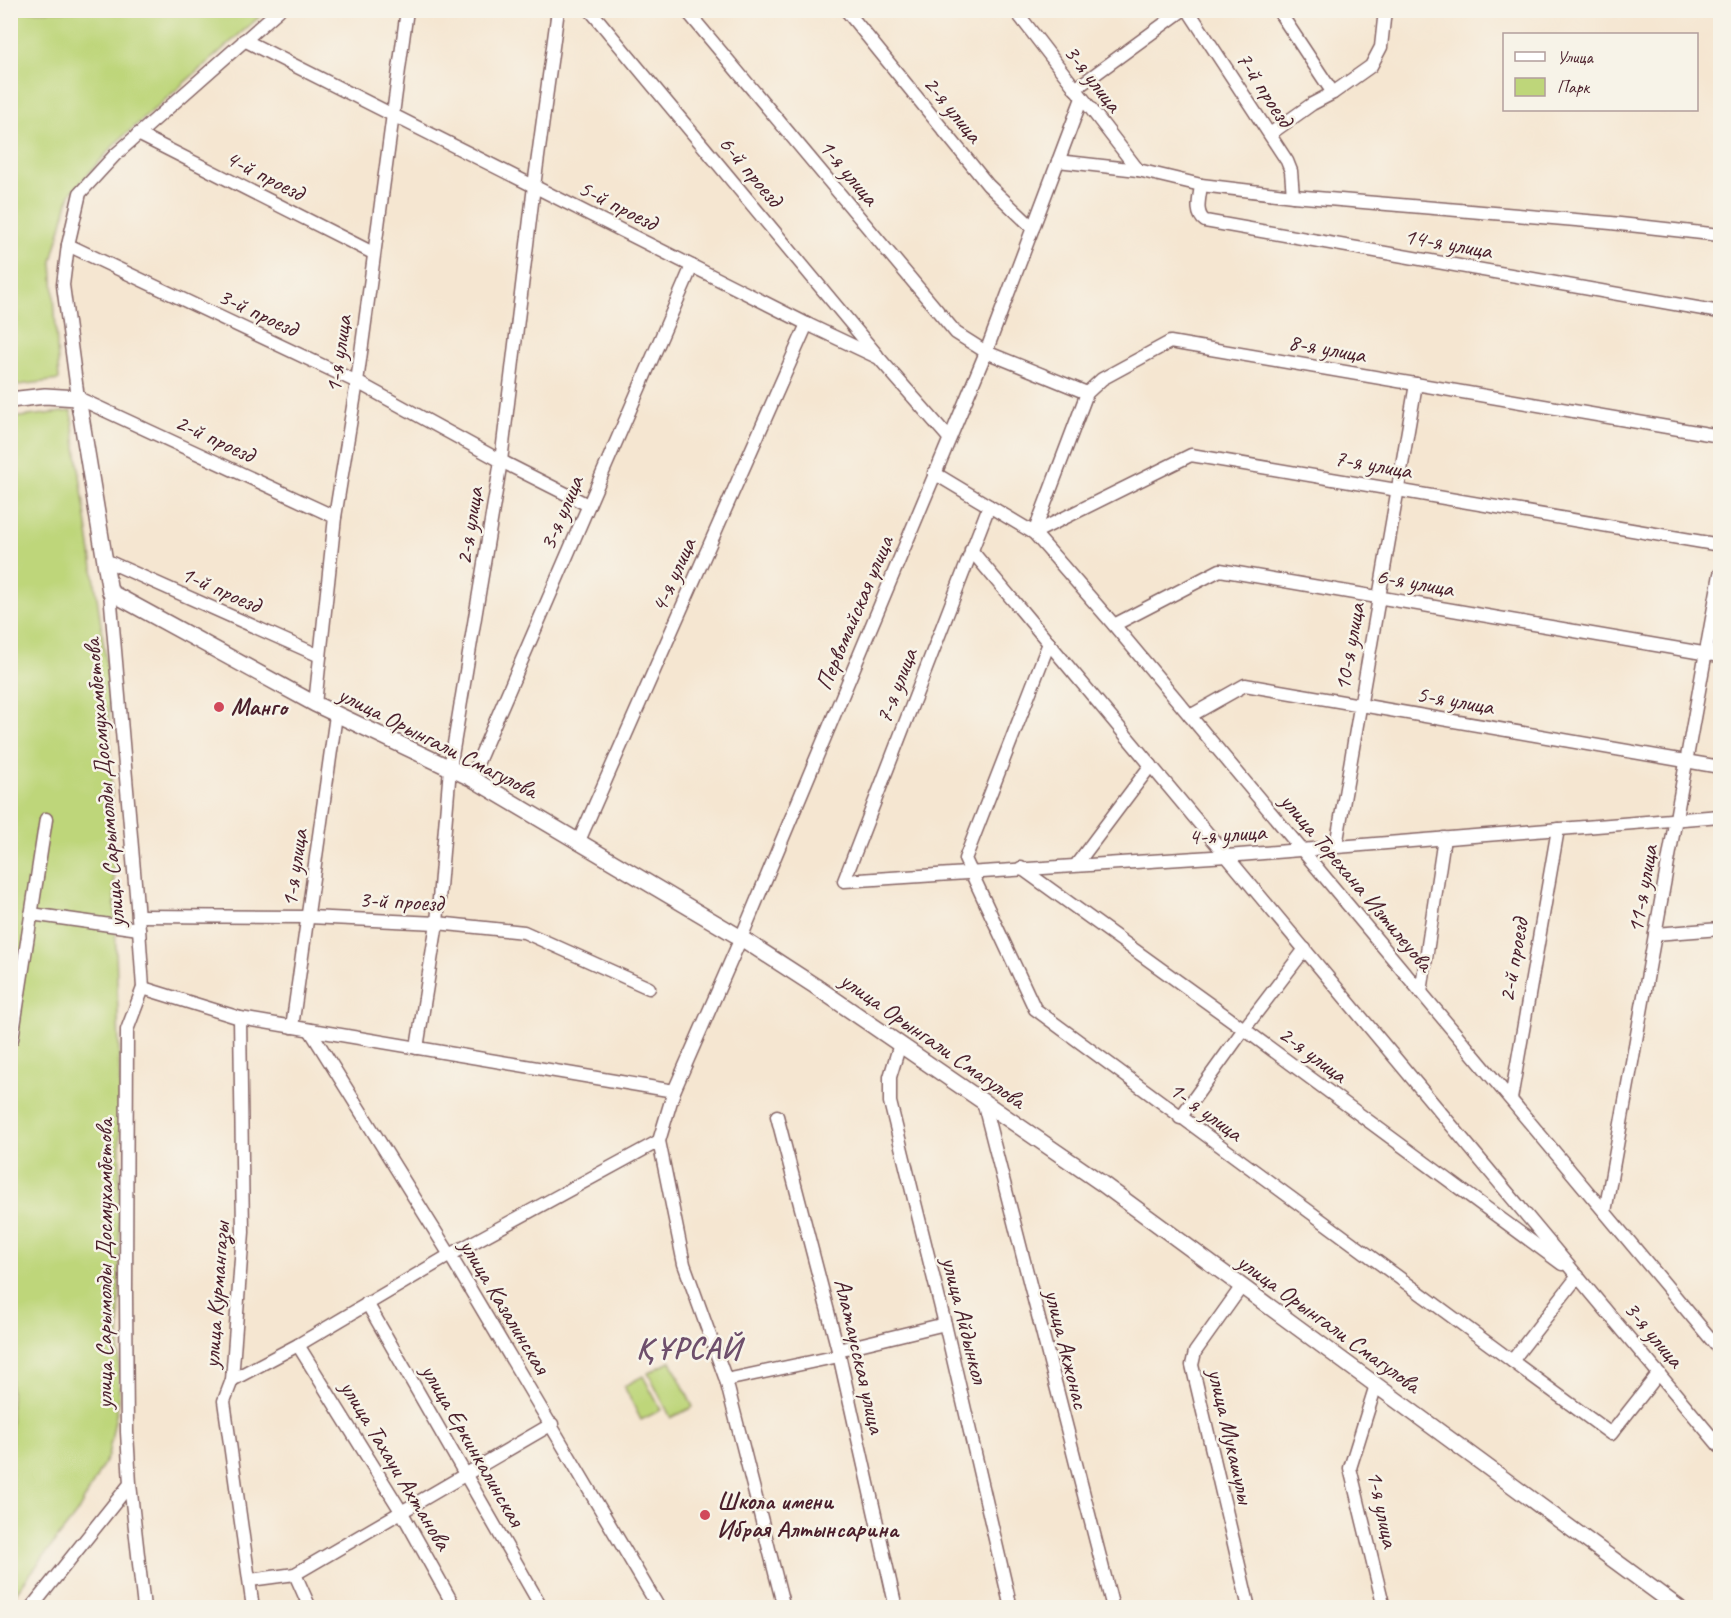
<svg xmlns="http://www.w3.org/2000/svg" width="1731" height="1618" viewBox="0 0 1731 1618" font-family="Caveat,sans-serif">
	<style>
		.green { fill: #bed67a; stroke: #847a52; stroke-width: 1.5 }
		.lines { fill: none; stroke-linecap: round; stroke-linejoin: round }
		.minor-casing { stroke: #866565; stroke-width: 15 }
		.major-casing { stroke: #866565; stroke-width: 18 }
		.minor { stroke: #fff; stroke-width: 12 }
		.major { stroke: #fff; stroke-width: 15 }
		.poi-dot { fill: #d1495b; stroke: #f7f3e8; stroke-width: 2 }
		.labels { text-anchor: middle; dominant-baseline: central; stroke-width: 5; stroke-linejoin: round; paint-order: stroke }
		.street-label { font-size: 24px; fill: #4a1f2b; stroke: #f7f3e8 }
		.poi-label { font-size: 24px; font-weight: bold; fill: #4a1f2b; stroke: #f7f3e8; text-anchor: start }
		.district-label { font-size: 30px; font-weight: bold; letter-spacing: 1.5px; fill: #6e4f6c; stroke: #f7f3e8 }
	</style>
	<rect width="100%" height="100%" fill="#f7f3e8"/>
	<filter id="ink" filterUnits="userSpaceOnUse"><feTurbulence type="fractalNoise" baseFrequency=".0167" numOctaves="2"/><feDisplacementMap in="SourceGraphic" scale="12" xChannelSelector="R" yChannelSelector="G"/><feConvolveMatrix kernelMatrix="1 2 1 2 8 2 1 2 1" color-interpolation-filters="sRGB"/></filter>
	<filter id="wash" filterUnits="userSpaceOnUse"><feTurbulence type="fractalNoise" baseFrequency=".008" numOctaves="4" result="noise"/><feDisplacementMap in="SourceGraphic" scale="24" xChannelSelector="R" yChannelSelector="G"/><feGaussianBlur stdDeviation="1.35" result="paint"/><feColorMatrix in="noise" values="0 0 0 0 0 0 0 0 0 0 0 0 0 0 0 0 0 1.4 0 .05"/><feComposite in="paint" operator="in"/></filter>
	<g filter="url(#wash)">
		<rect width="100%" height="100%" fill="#f5e6d1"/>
		<g class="green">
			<polygon points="10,11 266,11 118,141 70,194 52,261 59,380 11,386"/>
			<polygon points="71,411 108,675 120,1083 119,1400 108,1456 77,1513 11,1599 11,418"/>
			<polygon points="671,1361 693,1407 671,1418 648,1373"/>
			<polygon points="643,1376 661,1410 641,1420 624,1386"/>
		</g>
	</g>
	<g filter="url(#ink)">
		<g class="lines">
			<g class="minor-casing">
				<g id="minor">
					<polyline points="279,10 115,155 80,193 68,245 63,285 78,398 335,517"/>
					<polyline points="590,10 877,355"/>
					<polyline points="686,10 956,333 986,352 1087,393"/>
					<polyline points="846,10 988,185 1033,228"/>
					<polyline points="1015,10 1138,170"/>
					<polyline points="1188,10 1287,161 1291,171 1293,196"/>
					<polyline points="1278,10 1333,93"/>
					<polyline points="244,40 807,324 879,358 949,438"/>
					<polyline points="1075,89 1183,10"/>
					<polyline points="138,134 373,253"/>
					<polyline points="1270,134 1312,104 1333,93 1371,66 1381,47 1385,10"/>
					<polyline points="1058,161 1138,170 1201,185 1293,196 1611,223 1720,235"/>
					<path d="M1201,185C1200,197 1194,213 1205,221L1720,312"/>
					<polyline points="68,245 357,382 501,461 588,505"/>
					<polyline points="934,473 1034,533 1114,625 1720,1350"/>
					<polyline points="989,506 844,881 1227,856 1720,816"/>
					<polyline points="1034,533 1087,393 1102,379 1170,342 1720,436"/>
					<polyline points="1034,533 1191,455 1720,545"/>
					<polyline points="971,550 1720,1447"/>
					<polyline points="105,560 320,656"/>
					<polyline points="1114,625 1220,570 1720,656"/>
					<polyline points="1049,643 965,859 1035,1009 1611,1434 1659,1373"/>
					<polyline points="315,704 335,517 357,382 407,10"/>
					<polyline points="1190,716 1245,685 1720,767"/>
					<polyline points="471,778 692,266"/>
					<polyline points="578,843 807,324"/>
					<polyline points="1336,846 1416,384"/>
					<polyline points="1076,865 1151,765"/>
					<polyline points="1021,868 1244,1029 1562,1264"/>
					<polyline points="31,914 139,929"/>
					<polyline points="138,916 309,917 437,923 524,932 649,988"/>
					<polyline points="1655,934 1720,929"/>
					<polyline points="143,988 240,1018 674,1091"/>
					<polyline points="1421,992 1444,838"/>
					<polyline points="240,1018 243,1232 232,1380 224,1401 253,1608"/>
					<polyline points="292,1027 336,715"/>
					<polyline points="310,1030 450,1255 659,1608"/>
					<polyline points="12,1039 46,819"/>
					<polyline points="900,1044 890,1077 890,1102 945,1324 1011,1608"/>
					<polyline points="417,1048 437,923 450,768 501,461 534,186 558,10"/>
					<polyline points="1511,1099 1558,829"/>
					<polyline points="983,1101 1113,1608"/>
					<polyline points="777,1116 838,1350 896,1608"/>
					<polyline points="1180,1118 1244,1029 1305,949"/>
					<polyline points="1605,1212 1720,574"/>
					<polyline points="1242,1286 1195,1352 1192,1365 1249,1608"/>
					<polyline points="367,1303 542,1608"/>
					<polyline points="298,1345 401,1511 455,1608"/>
					<polyline points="838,1350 945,1324"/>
					<polyline points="1512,1361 1578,1276"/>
					<polyline points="232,1380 298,1345 450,1255 659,1141"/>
					<polyline points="726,1380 839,1356"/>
					<polyline points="1376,1385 1350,1468 1384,1608"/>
					<polyline points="130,1484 144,1608"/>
					<polyline points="295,1574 310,1608"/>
					<polyline points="250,1580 295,1574 552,1424"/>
					<polyline points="31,1608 130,1484 127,1432 126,1294 127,1030 143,988 139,929 110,592"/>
					<polyline points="784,1608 726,1380 684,1264 659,1141 674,1091 741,938 986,352 1082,98"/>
				</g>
			</g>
			<g class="major-casing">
				<polyline id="major" points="10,400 45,396 78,398 110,592 315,704 471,778 741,938 815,986 1100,1182 1679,1608"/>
			</g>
			<use href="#minor" class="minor"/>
			<use href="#major" class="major"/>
		</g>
	</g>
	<g class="poi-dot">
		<circle cx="219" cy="707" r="6"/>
		<circle cx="705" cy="1515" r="6"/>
	</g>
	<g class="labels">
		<g class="street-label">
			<text transform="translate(1093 78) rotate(52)">3-я улица</text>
			<text transform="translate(1265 89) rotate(57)">7-й проезд</text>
			<text transform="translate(953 109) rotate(51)">2-я улица</text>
			<text transform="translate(751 171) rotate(50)">6-й проезд</text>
			<text transform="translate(849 172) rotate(50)">1-я улица</text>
			<text transform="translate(265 175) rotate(27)">4-й проезд</text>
			<text transform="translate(618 205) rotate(27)">5-й проезд</text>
			<text transform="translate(1448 243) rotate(10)">14-я улица</text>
			<text transform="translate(258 312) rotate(25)">3-й проезд</text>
			<text transform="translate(1327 348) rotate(10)">8-я улица</text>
			<text transform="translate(338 354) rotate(-82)">1-я улица</text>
			<text transform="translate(215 438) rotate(25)">2-й проезд</text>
			<text transform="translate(1373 464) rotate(10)">7-я улица</text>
			<text transform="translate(561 513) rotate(-67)">3-я улица</text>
			<text transform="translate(469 526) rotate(-81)">2-я улица</text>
			<text transform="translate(673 575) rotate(-66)">4-я улица</text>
			<text transform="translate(1415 582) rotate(10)">6-я улица</text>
			<text transform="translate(221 589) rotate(24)">1-й проезд</text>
			<text transform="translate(854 613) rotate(-67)">Первомайская улица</text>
			<text transform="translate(1349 647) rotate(-80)">10-я улица</text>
			<text transform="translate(896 686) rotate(-69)">7-я улица</text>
			<text transform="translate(1455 700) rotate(10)">5-я улица</text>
			<text transform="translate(438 742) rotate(27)">улица Орынгали Смагулова</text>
			<text transform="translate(104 783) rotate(-95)">улица Сарымолды Досмухамбетова</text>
			<text transform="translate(1227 834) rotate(-4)">4-я улица</text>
			<text transform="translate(294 868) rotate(-82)">1-я улица</text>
			<text transform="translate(1357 882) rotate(50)">улица Торехана Изтилеуова</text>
			<text transform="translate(1642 889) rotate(-80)">11-я улица</text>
			<text transform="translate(401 901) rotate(3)">3-й проезд</text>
			<text transform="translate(1513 960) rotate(-80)">2-й проезд</text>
			<text transform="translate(933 1040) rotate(35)">улица Орынгали Смагулова</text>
			<text transform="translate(1313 1054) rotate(37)">2-я улица</text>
			<text transform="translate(1206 1111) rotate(36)">1- я улица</text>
			<text transform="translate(104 1264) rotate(-90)">улица Сарымолды Досмухамбетова</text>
			<text transform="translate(216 1295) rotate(-86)">улица Курмангазы</text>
			<text transform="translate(505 1306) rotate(59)">улица Казалинская</text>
			<text transform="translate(965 1320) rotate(76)">улица Айдынкол</text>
			<text transform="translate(1329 1323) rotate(36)">улица Орынгали Смагулова</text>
			<text transform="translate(1654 1334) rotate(50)">3-я улица</text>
			<text transform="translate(1067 1349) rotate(76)">улица Акжонас</text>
			<text transform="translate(860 1356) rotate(77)">Алатаусская улица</text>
			<text transform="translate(1231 1436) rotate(77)">улица Мукашулы</text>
			<text transform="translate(473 1445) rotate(60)">улица Еркинкалинская</text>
			<text transform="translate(396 1465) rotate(59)">улица Тахауи Ахтанова</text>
			<text transform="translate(1383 1509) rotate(78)">1-я улица</text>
		</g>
		<g class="poi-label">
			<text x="231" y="707">Манго</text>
			<text x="717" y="1501">Школа имени<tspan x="717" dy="28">Ибрая Алтынсарина</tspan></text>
		</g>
		<g class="district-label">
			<text x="689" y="1348">ҚҰРСАЙ</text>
		</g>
	</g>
	<rect width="1731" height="1618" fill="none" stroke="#f7f3e8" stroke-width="36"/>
	<rect x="1503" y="33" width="195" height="78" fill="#f7f3e8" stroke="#b29e9c" stroke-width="1.5"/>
	<rect x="1515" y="52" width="30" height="9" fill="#ffffff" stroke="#b29e9c" stroke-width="1.5"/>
	<text x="1557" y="63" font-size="18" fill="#4a1f2b">Улица</text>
	<rect x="1515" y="78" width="30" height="18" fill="#bed67a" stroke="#b29e9c" stroke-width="1.5"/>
	<text x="1557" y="93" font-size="18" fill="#4a1f2b">Парк</text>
</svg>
